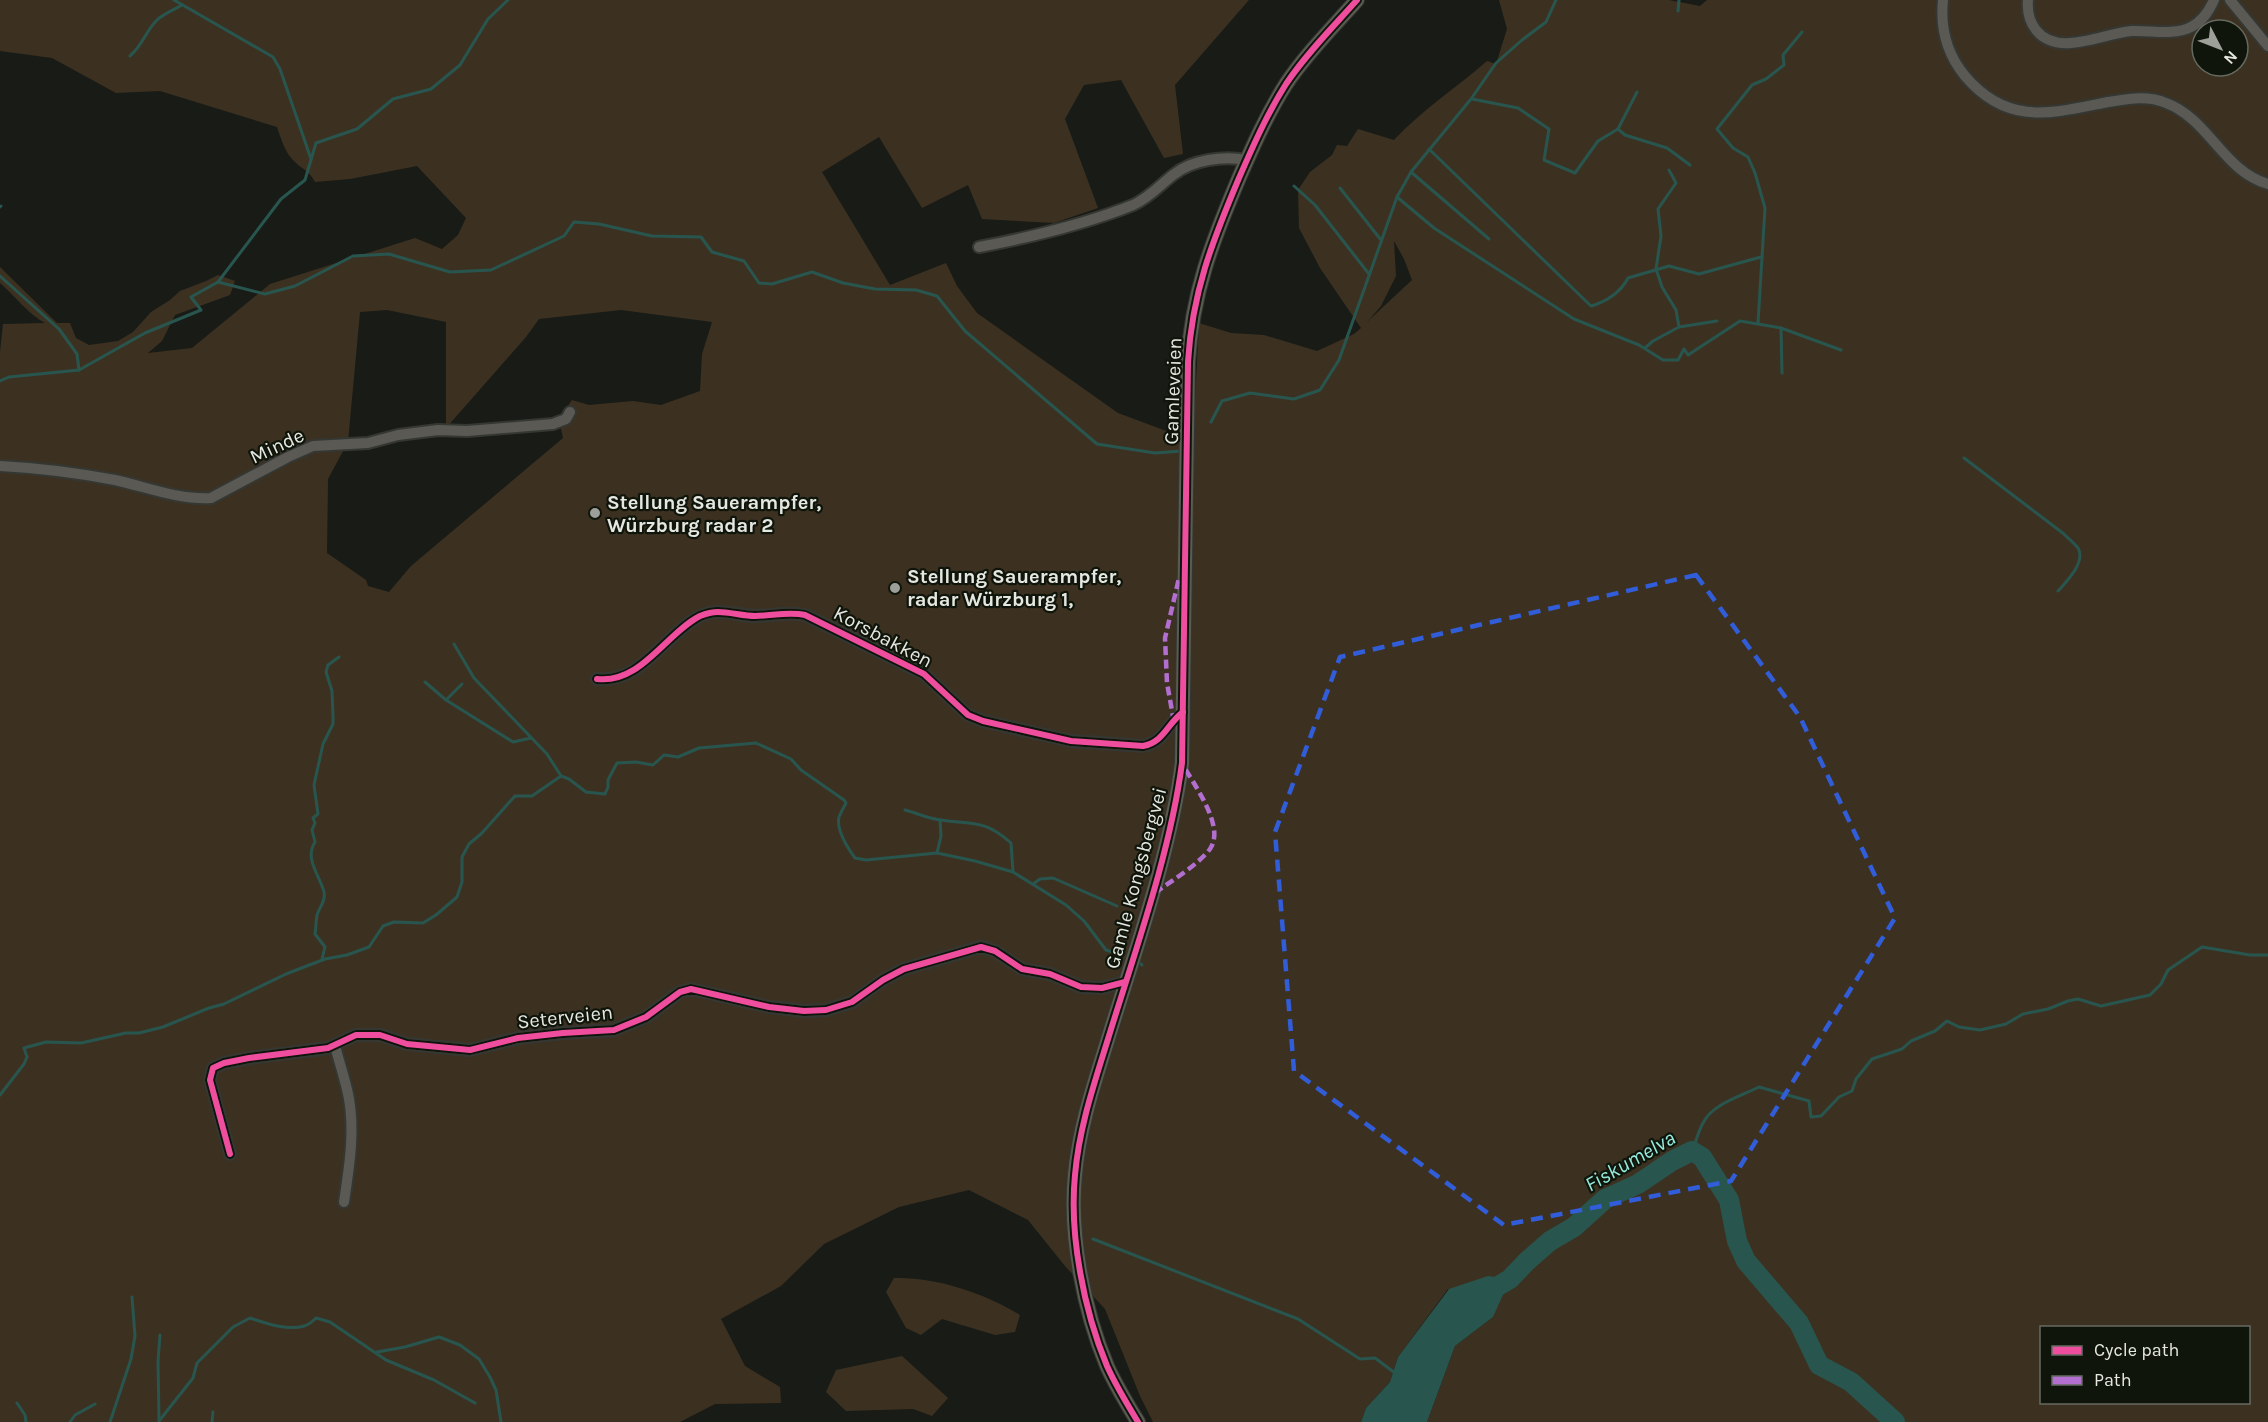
<svg xmlns="http://www.w3.org/2000/svg" width="2268" height="1422" viewBox="0 0 2268 1422" font-family="Karla,sans-serif">
	<style>
		.green { fill: #3c3121; fill-rule: evenodd }
		.water { fill: #28564f }
		.lines { fill: none; stroke-linecap: round; stroke-linejoin: round }
		.stream { stroke: #28564f; stroke-width: 3 }
		.river { stroke: #28564f; stroke-width: 20 }
		.minor-casing { stroke: #353733; stroke-width: 14 }
		.major-casing { stroke: #353733; stroke-width: 16 }
		.minor { stroke: #5a5954; stroke-width: 10 }
		.major { stroke: #5a5b52; stroke-width: 14 }
		.quiet { stroke: #b36fd0; stroke-width: 4.5; stroke-dasharray: 9 4.5; stroke-linecap: butt }
		.cycleway-casing { stroke: #10150b; stroke-width: 10 }
		.cycleway { stroke: #ef4d9e; stroke-width: 6 }
		.marked { fill: none; stroke: #315dd9; stroke-width: 4.5; stroke-dasharray: 12 8; stroke-linejoin: round }
		.poi-dot { fill: #9da099; stroke: #10150b; stroke-width: 2 }
		.labels { text-anchor: middle; dominant-baseline: central; stroke-width: 4.5; stroke-linejoin: round; paint-order: stroke }
		.street-label { font-size: 20px; fill: #e4e8e0; stroke: #10150b }
		.poi-label { font-size: 20px; font-weight: bold; fill: #e4e8e0; stroke: #10150b; text-anchor: start }
		.water-label { font-size: 21px; font-style: italic; fill: #95ecdf; stroke: #10150b }
	</style>
	<rect width="100%" height="100%" fill="#191b16"/>
	<g class="green">
		<path d="M0,0H1249L1175,85L1183,154L1164,158L1121,80L1084,85L1065,119L1098,208L1054,223L982,219L968,185L922,208L879,137L822,172L890,285L946,263L957,286L977,313L1118,413L1193,441L1199,323L1231,333L1264,335L1317,351L1354,334L1361,328L1320,268L1299,228L1298,190L1310,172L1332,155L1337,145L1347,146L1358,129L1394,140C1423,109 1456,88 1487,61L1496,64L1507,29L1499,0H1669L1700,6L1707,0H2268V1422H1427L1455,1346L1493,1317L1448,1289L1398,1357L1390,1382L1366,1408L1361,1422H1153L1140,1396L1105,1309L1065,1266L1028,1220L969,1190L899,1207L824,1244L781,1286L721,1319L745,1366L780,1387L781,1403L715,1404L680,1422H0V352L3,324L45,323C28,314 15,296 0,283V267L57,323H70L76,338L89,345L118,341L133,332L151,312L170,300L180,291L206,281L218,275L235,281L230,295L175,315L162,341L148,353L192,348L270,284L415,238L442,249L458,235L466,218L417,166L350,179L315,182C309,170 301,169 292,159C284,150 281,138 277,127L160,91L116,93L52,58L0,51ZM2202,30H2238V66H2202ZM1394,241L1404,259L1412,280L1368,321L1381,306L1396,276ZM387,310L446,322V428L526,337L539,319L621,310L712,322L702,354L700,391L661,405L633,401L589,405L572,400L559,419L563,438L411,566L389,592L368,586L366,580L327,553L328,479L348,442L360,312ZM2042,1328H2248V1402H2042Z"/>
		<path d="M894,1278C937,1277 984,1293 1020,1315L1015,1332L995,1335L942,1319L921,1335L906,1328L886,1292Z"/>
		<polygon points="902,1356 948,1398 932,1416 913,1409 846,1411 826,1392 836,1370"/>
	</g>
	<polygon class="water" points="1488,1276 1510,1279 1493,1317 1455,1346 1427,1422 1361,1422 1366,1408 1390,1382 1398,1357 1449,1289"/>
	<g class="lines">
		<g class="stream">
			<polyline points="174,0 273,57 280,69 311,159"/>
			<polyline points="1678,11 1679,0"/>
			<path d="M130,56C143,45 145,32 157,20C163,14 175,9 182,5"/>
			<polyline points="1472,99 1518,108 1549,129 1544,160 1575,173 1598,141 1618,129 1637,92"/>
			<polyline points="1618,129 1625,135 1667,148 1690,165"/>
			<path d="M1429,149L1591,306C1606,302 1621,292 1628,278L1669,266L1699,274L1761,257"/>
			<polyline points="1411,172 1489,239"/>
			<polyline points="1294,186 1315,205 1369,274"/>
			<polyline points="1340,188 1381,240"/>
			<polyline points="1397,197 1434,228 1574,319 1639,345 1663,360 1678,360 1684,349 1688,355 1740,321 1781,328 1841,350"/>
			<polyline points="0,207 1,206"/>
			<polyline points="0,276 59,329 77,354 79,370"/>
			<polyline points="218,282 281,199 305,180 316,143 357,129 393,99 431,89 460,65 488,19 508,0"/>
			<polyline points="1758,323 1765,208 1755,173 1748,157 1733,148 1717,129 1752,85 1766,79 1784,65 1783,55 1802,32"/>
			<polyline points="1679,327 1717,321"/>
			<polyline points="1781,328 1782,373"/>
			<polyline points="1645,348 1653,341 1679,327 1676,310 1662,287 1656,269 1661,236 1658,209 1676,183 1669,170"/>
			<polyline points="0,381 9,377 79,370 145,333 201,310 191,297 218,282 265,294 295,286 353,256 389,254 450,272 491,270 564,236 574,222 599,224 652,236 701,237 712,252 744,261 759,283 772,284 812,272 843,283 875,289 916,290 937,296 965,331 1097,444 1155,453 1182,451"/>
			<polyline points="1211,422 1222,401 1250,393 1294,399 1320,390 1339,360 1397,197 1411,172 1471,99 1496,63 1522,40 1546,22 1556,0"/>
			<path d="M1964,458L2064,534C2068,538 2074,543 2078,548C2086,562 2067,581 2058,591"/>
			<path d="M454,644L474,678L547,754L561,776L569,779L586,792L605,794L608,787V780L617,763L636,762L653,765L664,755L678,757L699,748L756,743L791,759L801,770L844,800L846,803C844,807 841,812 839,817C836,830 847,847 855,858L866,860L937,853L975,861L1013,872L1066,905L1084,921L1106,950L1123,955"/>
			<polyline points="425,682 446,700 513,742 531,738"/>
			<polyline points="446,700 462,684"/>
			<path d="M905,810C917,813 929,819 941,820C973,825 984,819 1011,843L1013,872"/>
			<polyline points="937,853 941,836 940,820"/>
			<polyline points="1033,884 1040,879 1053,878 1117,906"/>
			<path d="M322,959L325,947L315,934C316,928 316,921 317,915C319,907 326,902 324,892C320,876 304,859 315,842L312,830L315,823L313,818L318,814L314,785L323,744L333,724V717L332,691L326,672L328,665L339,657"/>
			<polyline points="1140,963 1142,965"/>
			<polyline points="0,1095 24,1064 27,1057 24,1048 46,1042 81,1043 126,1033 139,1033 163,1027 209,1008 224,1004 286,974 325,959 347,955 369,947 383,926 394,922 423,923 436,915 457,897 462,882 462,857 469,844 482,833 515,796 532,796 561,776"/>
			<path d="M1692,1151C1696,1142 1698,1132 1703,1123C1712,1104 1741,1096 1759,1087L1809,1101L1811,1117L1821,1116L1839,1097L1852,1091L1856,1079L1872,1059L1902,1049L1911,1041L1935,1031L1947,1021L1959,1027L1980,1030L2006,1024L2023,1014L2048,1009L2068,1001L2078,999L2101,1006L2150,995L2161,984L2168,970L2202,947L2250,955H2268"/>
			<polyline points="1093,1239 1298,1319 1360,1359 1375,1358 1395,1373"/>
			<polyline points="377,1352 405,1347 439,1337 460,1345 479,1359 490,1377 496,1390 501,1422"/>
			<polyline points="17,1403 25,1415 26,1422"/>
			<polyline points="159,1420 158,1361 160,1335"/>
			<path d="M159,1421L193,1378L197,1363L233,1327L250,1318C265,1323 288,1331 304,1326C308,1325 313,1321 316,1318L330,1322L386,1360L434,1380L475,1403"/>
			<polyline points="70,1422 75,1415 95,1404"/>
			<polyline points="110,1422 131,1359 135,1336 132,1297"/>
			<polyline points="212,1422 213,1412"/>
		</g>
		<polyline class="river" points="1488,1292 1510,1279 1526,1262 1550,1241 1574,1227 1605,1199 1638,1184 1672,1161 1692,1151 1702,1157 1729,1200 1737,1241 1746,1261 1799,1323 1819,1365 1851,1382 1895,1422"/>
		<g class="minor-casing">
			<g id="minor">
				<path d="M1943,0C1940,29 1947,54 1965,76C2008,127 2053,113 2108,102C2128,99 2147,95 2166,103C2209,119 2223,171 2268,184"/>
				<path d="M2028,0C2027,11 2029,21 2036,30C2058,58 2103,33 2132,31C2151,30 2173,36 2191,27C2203,21 2209,11 2214,0"/>
				<polyline points="2230,0 2268,46"/>
				<path d="M979,247C1032,237 1083,225 1133,205C1149,198 1160,185 1173,175C1193,159 1223,156 1247,160"/>
				<path d="M0,466C38,468 78,473 115,480C147,487 178,500 211,498L288,457L313,446L368,443L398,435L438,430L467,431L553,424L566,419L570,412"/>
				<path d="M597,679C641,684 665,634 700,616C705,614 712,612 718,612C730,612 743,616 755,616C771,616 789,611 805,615L924,674L968,715L983,721L1071,741L1143,746C1164,742 1167,724 1183,712"/>
				<path d="M335,1045C339,1063 346,1081 349,1099C355,1133 349,1168 344,1202"/>
				<polyline points="230,1154 210,1080 213,1068 224,1063 249,1058 328,1048 356,1035 380,1035 407,1044 470,1050 518,1038 563,1033 614,1030 646,1017 680,992 691,989 769,1007 804,1011 826,1010 852,1002 883,980 904,969 981,947 995,951 1022,969 1050,974 1081,987 1102,988 1125,982"/>
			</g>
		</g>
		<g class="major-casing">
			<path id="major" d="M1138,1422C1127,1404 1116,1386 1107,1366C1084,1311 1069,1235 1075,1175C1079,1128 1094,1084 1108,1039C1135,951 1170,854 1182,763L1188,362C1192,293 1212,242 1239,178C1253,146 1267,114 1286,84C1306,54 1333,27 1357,0"/>
		</g>
		<use href="#minor" class="minor"/>
		<use href="#major" class="major"/>
		<g class="quiet">
			<polyline points="1174,722 1167,683 1165,638 1179,578"/>
			<path d="M1155,893C1171,881 1198,865 1210,849C1226,826 1193,784 1182,763"/>
		</g>
		<g class="cycleway-casing">
			<g id="cycleway">
				<path d="M597,679C641,684 665,634 700,616C705,614 712,612 718,612C730,612 743,616 755,616C771,616 789,611 805,615L924,674L968,715L983,721L1071,741L1143,746C1164,742 1167,724 1183,712"/>
				<polyline points="230,1154 210,1080 213,1068 224,1063 249,1058 328,1048 356,1035 380,1035 407,1044 470,1050 518,1038 563,1033 614,1030 646,1017 680,992 691,989 769,1007 804,1011 826,1010 852,1002 883,980 904,969 981,947 995,951 1022,969 1050,974 1081,987 1102,988 1125,982"/>
				<path d="M1138,1422C1127,1404 1116,1386 1107,1366C1084,1311 1069,1235 1075,1175C1079,1128 1094,1084 1108,1039C1135,951 1170,854 1182,763L1188,362C1192,293 1212,242 1239,178C1253,146 1267,114 1286,84C1306,54 1333,27 1357,0"/>
			</g>
		</g>
		<use href="#cycleway" class="cycleway"/>
	</g>
	<path class="marked" d="M1696,575L1800,717L1895,918L1731,1181L1504,1225L1294,1071L1275,832L1340,657Z"/>
	<g class="poi-dot">
		<circle cx="595" cy="513" r="6"/>
		<circle cx="895" cy="588" r="6"/>
	</g>
	<g class="labels">
		<g class="street-label">
			<text transform="translate(1173 391) rotate(-88)">Gamleveien</text>
			<text transform="translate(277 446) rotate(-25)">Minde</text>
			<text transform="translate(883 637) rotate(28)">Korsbakken</text>
			<text transform="translate(1136 878) rotate(-75)">Gamle Kongsbergvei</text>
			<text transform="translate(565 1017) rotate(-6)">Seterveien</text>
		</g>
		<g class="poi-label">
			<text x="607" y="502">Stellung Sauerampfer,<tspan x="607" dy="23">Würzburg radar 2</tspan></text>
			<text x="907" y="576">Stellung Sauerampfer,<tspan x="907" dy="23">radar Würzburg 1,</tspan></text>
		</g>
		<g class="water-label">
			<text transform="translate(1630 1161) rotate(-30)">Fiskumelva</text>
		</g>
	</g>
	<rect x="2040" y="1326" width="210" height="78" fill="#10150b" stroke="#656960" stroke-width="1.5"/>
	<rect x="2052" y="1346" width="30" height="9" fill="#ef4d9e" stroke="#656960" stroke-width="1.5"/>
	<text x="2094" y="1356" font-size="18" fill="#e4e8e0">Cycle path</text>
	<rect x="2052" y="1376" width="30" height="9" fill="#b36fd0" stroke="#656960" stroke-width="1.5"/>
	<text x="2094" y="1386" font-size="18" fill="#e4e8e0">Path</text>
	<g transform="translate(2220 48) rotate(132)"><circle r="28" fill="#10150b" stroke="#656960" stroke-width="1.5"/>
	<path d="M0-4.5L10 22L0 15L-10 22Z" fill="#9da099"/>
	<text y="-9" font-size="16" font-weight="bold" text-anchor="middle" fill="#e4e8e0">N</text>
	</g>
</svg>
